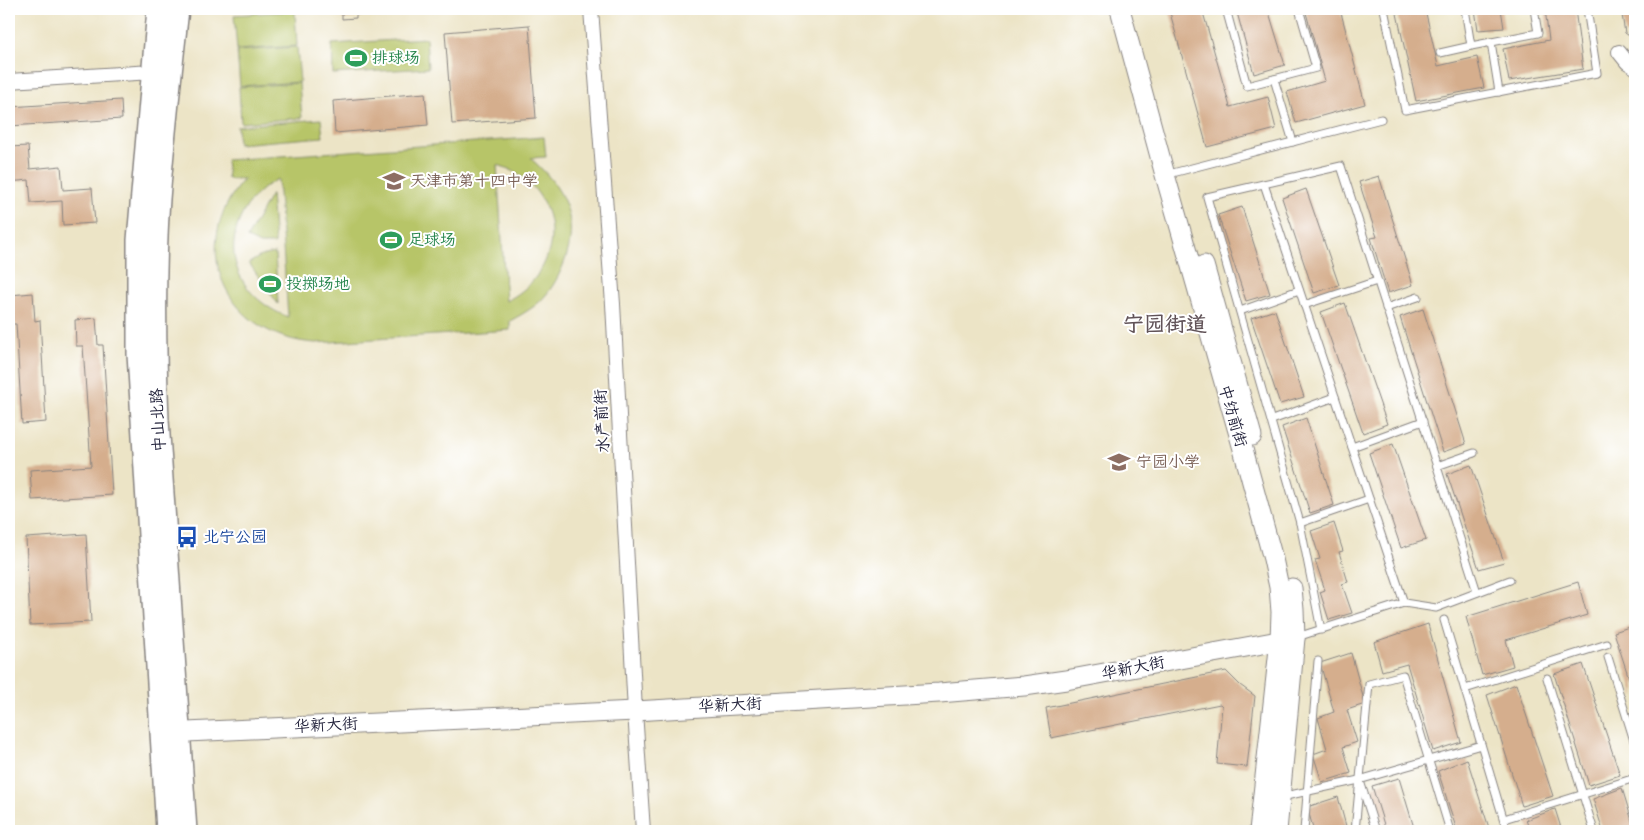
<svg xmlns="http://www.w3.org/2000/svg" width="1644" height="840" viewBox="0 0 1644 840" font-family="'Architects Daughter','LXGW WenKai TC',sans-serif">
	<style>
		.green { fill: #b7c568; stroke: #6c7452; fill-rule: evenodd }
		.building { fill: #d5ae8d }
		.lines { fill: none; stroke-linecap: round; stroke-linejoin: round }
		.lane-casing { stroke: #878380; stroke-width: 9 }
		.street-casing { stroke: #878380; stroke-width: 16 }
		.secondary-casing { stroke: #878380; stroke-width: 21 }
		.primary-casing { stroke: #878380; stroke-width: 24 }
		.lane { stroke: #fff; stroke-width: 7 }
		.street { stroke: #fff; stroke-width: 14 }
		.secondary { stroke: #fff; stroke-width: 19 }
		.primary { stroke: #fff; stroke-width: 21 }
		.labels { text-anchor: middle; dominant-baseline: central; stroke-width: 4; stroke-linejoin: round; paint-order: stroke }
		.leisure-label { font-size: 16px; fill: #27864d; stroke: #fff; text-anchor: start }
		.education-label { font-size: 16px; fill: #785e54; stroke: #fff; text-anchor: start }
		.street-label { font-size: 16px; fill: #22223b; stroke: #fff }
		.transit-label { font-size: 16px; fill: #164399; stroke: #fff; text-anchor: start }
		.district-label { font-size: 21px; font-weight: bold; fill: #615358; stroke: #fff }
	</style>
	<rect width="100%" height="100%" fill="#fff"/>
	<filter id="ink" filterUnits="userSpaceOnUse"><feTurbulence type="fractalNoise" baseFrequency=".02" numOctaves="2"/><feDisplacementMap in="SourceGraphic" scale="10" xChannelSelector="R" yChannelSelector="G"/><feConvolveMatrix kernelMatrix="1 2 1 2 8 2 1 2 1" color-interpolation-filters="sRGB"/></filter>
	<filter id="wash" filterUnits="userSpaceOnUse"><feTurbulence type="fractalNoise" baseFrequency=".0096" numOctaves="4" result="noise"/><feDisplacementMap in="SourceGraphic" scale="20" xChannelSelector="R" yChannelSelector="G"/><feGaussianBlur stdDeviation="1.12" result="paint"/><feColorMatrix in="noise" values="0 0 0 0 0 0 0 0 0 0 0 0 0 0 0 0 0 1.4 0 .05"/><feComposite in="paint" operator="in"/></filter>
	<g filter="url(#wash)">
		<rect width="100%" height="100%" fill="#ece4c6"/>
		<g class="green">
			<polygon points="295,11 297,46 237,50 234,15"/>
			<polygon points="426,38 428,68 333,74 332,44"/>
			<polygon points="297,47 300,82 240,86 237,51"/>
			<polygon points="299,83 302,118 241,123 239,87"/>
			<polygon points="321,119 323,137 238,144 237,126"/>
			<path d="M544,137L546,157L530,158C563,186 581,220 564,263C558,279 549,294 536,305C528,311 519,316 510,321V330L316,343C227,338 184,248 244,179H228L226,160ZM497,165C510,168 523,176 532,186C567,225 551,279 506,301ZM278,179L288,316V317C242,299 219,256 244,211C252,197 264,186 278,179Z"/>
			<polygon points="271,194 275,244 260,244 247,238"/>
			<polygon points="275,253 278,304 249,263 261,256"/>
		</g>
		<g id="blocks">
			<g class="building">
				<polygon points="329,9 372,9 372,13 356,15 356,18 342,19 342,12 330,12"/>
				<polygon points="1169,9 1202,9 1230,107 1268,97 1276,129 1207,147"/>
				<polygon points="1236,9 1268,9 1285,65 1254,74"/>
				<polygon points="1305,9 1340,9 1365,104 1296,123 1287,92 1325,81"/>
				<polygon points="1396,9 1425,9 1438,66 1477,57 1484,88 1416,101"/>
				<polygon points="1475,9 1501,9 1504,28 1478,30"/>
				<polygon points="1545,9 1575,9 1583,69 1509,81 1503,49 1549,40"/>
				<polygon points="1621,9 1635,9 1635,40 1625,33"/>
				<polygon points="529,25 536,118 452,124 445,32"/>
				<polygon points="425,93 428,125 335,133 333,101"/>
				<polygon points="121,100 122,119 9,126 9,107"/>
				<polygon points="28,146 30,169 61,166 63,190 92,188 95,223 63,225 62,201 31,203 29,180 9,182 9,147"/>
				<polygon points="1379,176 1413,285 1388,293 1371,238 1377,237 1359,182"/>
				<polygon points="1306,189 1339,285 1314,293 1282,198"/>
				<polygon points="1242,207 1270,294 1246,301 1218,215"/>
				<polygon points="33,293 35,321 40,320 46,422 22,424 16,324 12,324 10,295"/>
				<polygon points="1345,303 1387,424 1363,433 1321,312"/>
				<polygon points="1423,309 1466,444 1443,452 1400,317"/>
				<polygon points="1275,310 1304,397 1280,404 1251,318"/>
				<polygon points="96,318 98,345 103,345 112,495 32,500 30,470 91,466 83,346 76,346 75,320"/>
				<polygon points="1306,418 1334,505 1310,513 1282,427"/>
				<polygon points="1393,444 1426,540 1401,548 1369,453"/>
				<polygon points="1471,465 1504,562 1479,569 1447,474"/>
				<polygon points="1334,523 1343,551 1339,552 1348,582 1342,584 1352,613 1329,620 1320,592 1325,590 1315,560 1320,559 1311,531"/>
				<polygon points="86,534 91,622 30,625 26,538"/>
				<polygon points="1578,582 1587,615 1506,640 1513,666 1482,675 1466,617"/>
				<polygon points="1428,624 1461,742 1433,751 1407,664 1382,671 1374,642"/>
				<polygon points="1635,625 1635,697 1614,632"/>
				<polygon points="1351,653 1365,704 1347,710 1357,742 1343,747 1351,773 1322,782 1313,754 1327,749 1318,718 1334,712 1320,663"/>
				<polygon points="1583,664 1620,775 1589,785 1554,674"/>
				<polygon points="1226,671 1240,685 1255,696 1247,767 1217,764 1222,706 1220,704 1051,738 1046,708"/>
				<polygon points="1516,684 1553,796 1522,806 1487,695"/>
				<polygon points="1467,759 1490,831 1457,831 1438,771"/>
				<polygon points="1399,778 1415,831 1386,831 1372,786"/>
				<polygon points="1622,788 1635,831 1603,831 1593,799"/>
				<polygon points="1338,797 1346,826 1334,831 1314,831 1307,807"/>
				<polygon points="1555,809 1562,831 1530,831 1526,820"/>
			</g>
		</g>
	</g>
	<g filter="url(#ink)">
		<use href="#blocks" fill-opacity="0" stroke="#878380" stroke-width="1"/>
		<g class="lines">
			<g class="lane-casing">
				<g id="lane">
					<polyline points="1226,9 1247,86 1316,68 1299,9"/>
					<polyline points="1384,9 1405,110 1597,73 1587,9"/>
					<polyline points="1465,9 1471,46 1538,33 1534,9"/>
					<polyline points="1491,42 1499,92"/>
					<polyline points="1440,53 1471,46"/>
					<polyline points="1274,79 1293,142"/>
					<polyline points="1165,175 1381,119"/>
					<polyline points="1264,184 1404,603"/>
					<polyline points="1304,305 1377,281"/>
					<polyline points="1386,308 1418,297"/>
					<polyline points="1240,311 1299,290"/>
					<polyline points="1272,420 1335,397"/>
					<polyline points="1352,447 1423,421"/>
					<polyline points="1437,466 1474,453"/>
					<polyline points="1300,523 1369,499"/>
					<polyline points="1444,620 1507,831"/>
					<polyline points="1321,630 1300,523 1207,197 1341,166 1477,592"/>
					<polyline points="1297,637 1404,603 1436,608 1510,580"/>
					<polyline points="1608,657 1635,744"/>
					<polyline points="1547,678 1594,831"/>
					<polyline points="1465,689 1607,644"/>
					<polyline points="1361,784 1376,831"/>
					<polyline points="1281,797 1359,780 1481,745"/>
					<polyline points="1504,819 1635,778"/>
					<polyline points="1304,831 1318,661"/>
					<polyline points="1355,831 1369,684 1403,675 1450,831"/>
				</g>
			</g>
			<g class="street-casing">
				<g id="street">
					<polyline points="591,9 613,304 635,711 643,831"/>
					<polyline points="1619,52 1627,62 1635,67"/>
					<polyline points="9,81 152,72"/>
				</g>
			</g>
			<g class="secondary-casing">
				<g id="secondary">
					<polyline points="1120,9 1165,175 1243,449 1273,559 1279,587 1281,612 1280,640 1259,831"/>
					<polyline points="1204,265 1252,436"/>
					<polyline points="165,733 635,711 939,693 1024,686 1066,680 1295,638"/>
					<polyline points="1277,831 1295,638 1294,610 1292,588"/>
				</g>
			</g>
			<g class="primary-casing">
				<g id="primary">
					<polyline points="158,9 138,240 138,354 167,831"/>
					<path d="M178,9C171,72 164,135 159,199C154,272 155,346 158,420L186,831"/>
				</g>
			</g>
			<use href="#lane" class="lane"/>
			<use href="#street" class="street"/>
			<use href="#secondary" class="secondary"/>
			<use href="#primary" class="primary"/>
		</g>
	</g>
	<defs>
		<g id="stadium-bare" transform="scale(1.725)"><path d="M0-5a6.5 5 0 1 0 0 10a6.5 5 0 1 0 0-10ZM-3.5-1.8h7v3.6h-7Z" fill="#2e9e5b" stroke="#fff" stroke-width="2.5" paint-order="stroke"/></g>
		<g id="school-bare" transform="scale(1.725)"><path d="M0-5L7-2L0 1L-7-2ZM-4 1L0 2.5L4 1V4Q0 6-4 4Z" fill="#8d6e63" stroke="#fff" stroke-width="2.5" paint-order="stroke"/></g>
		<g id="bus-bare" transform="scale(1.725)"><path d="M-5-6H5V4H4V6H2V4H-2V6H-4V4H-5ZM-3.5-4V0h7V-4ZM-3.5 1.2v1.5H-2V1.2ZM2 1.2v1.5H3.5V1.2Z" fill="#1a4fb4" stroke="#fff" stroke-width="2.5" paint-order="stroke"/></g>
	</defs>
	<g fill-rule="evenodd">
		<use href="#stadium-bare" x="356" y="58"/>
		<use href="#school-bare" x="394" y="181"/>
		<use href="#stadium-bare" x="391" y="240"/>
		<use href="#stadium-bare" x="270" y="284"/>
		<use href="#school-bare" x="1119" y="462"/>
		<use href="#bus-bare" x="187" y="537"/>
	</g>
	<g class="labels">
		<g class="leisure-label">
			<text x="372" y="58">排球场</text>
			<text x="408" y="240">足球场</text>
			<text x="286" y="284">投掷场地</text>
		</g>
		<g class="education-label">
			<text x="410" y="181">天津市第十四中学</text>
			<text x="1136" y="462">宁园小学</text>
		</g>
		<g class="street-label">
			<text transform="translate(1233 416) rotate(74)">中纺前街</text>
			<text transform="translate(158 420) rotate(-93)">中山北路</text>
			<text transform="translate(602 421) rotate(-93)">水产前街</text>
			<text transform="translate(1133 668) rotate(-11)">华新大街</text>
			<text transform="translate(730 705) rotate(-3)">华新大街</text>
			<text transform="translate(326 725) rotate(-3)">华新大街</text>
		</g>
		<g class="transit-label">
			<text x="203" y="537">北宁公园</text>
		</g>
		<g class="district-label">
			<text x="1165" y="324">宁园街道</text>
		</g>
	</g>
	<rect width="1644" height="840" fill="none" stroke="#fff" stroke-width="30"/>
</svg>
